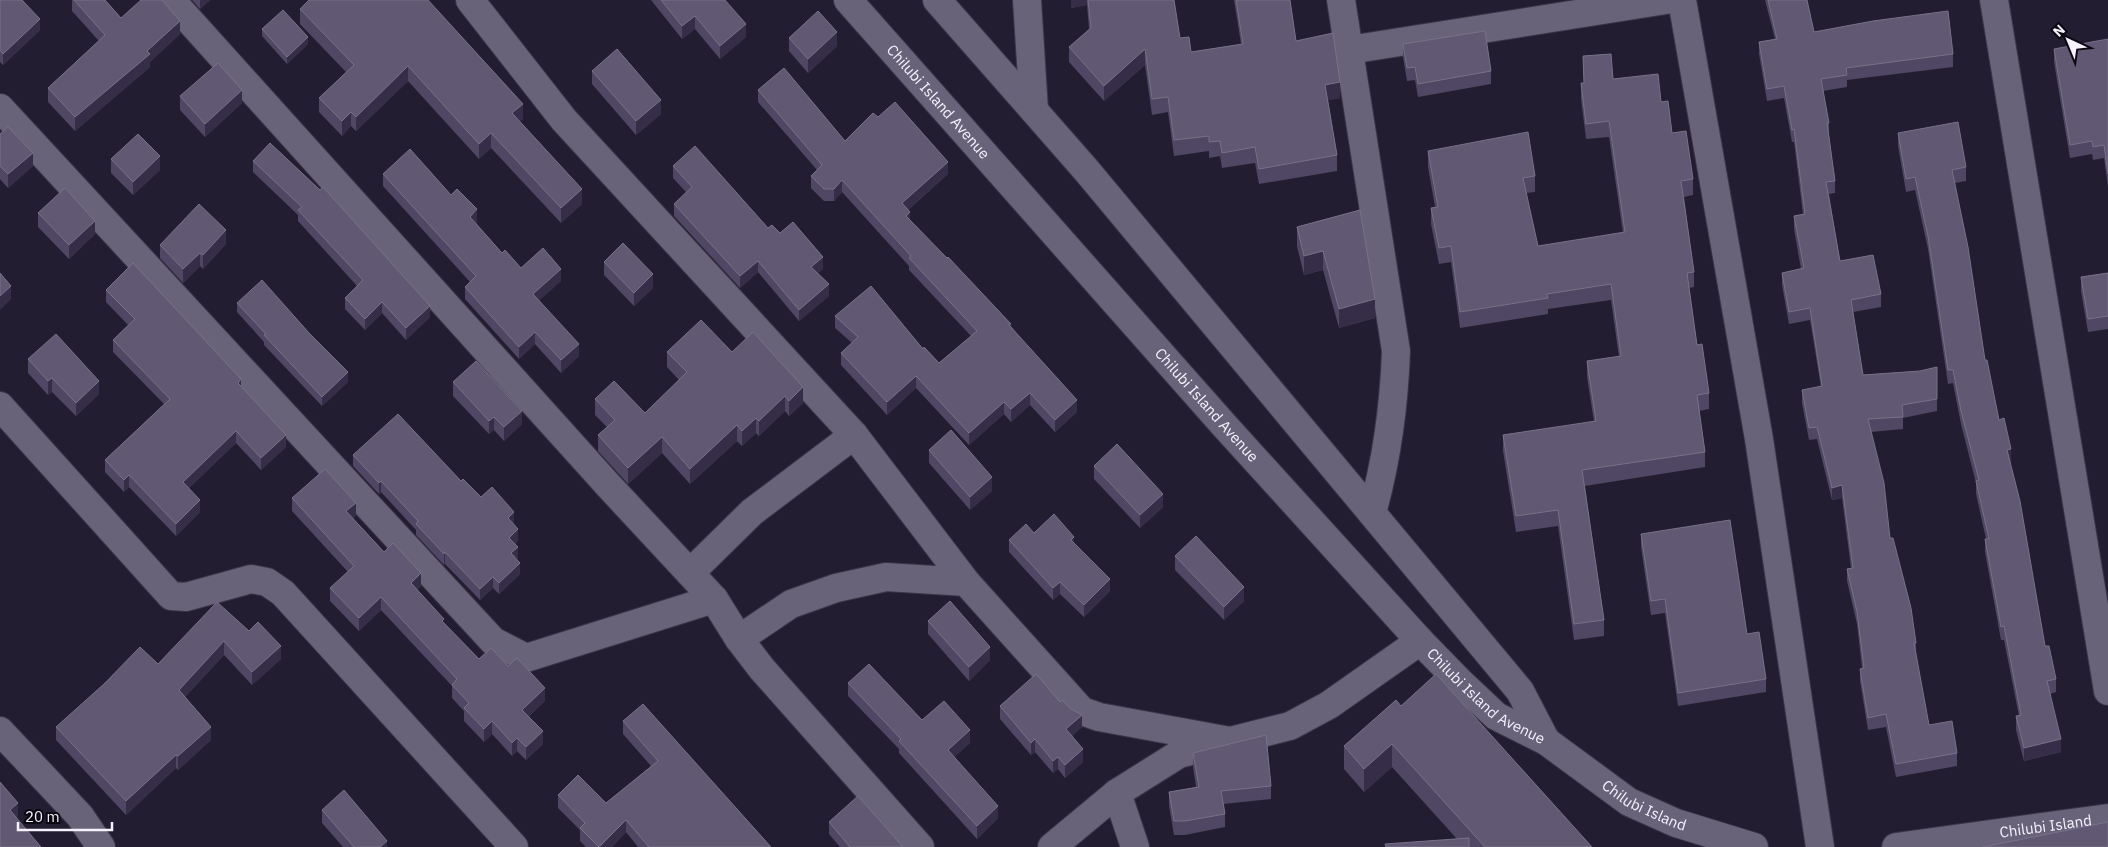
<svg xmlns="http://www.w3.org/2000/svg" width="2108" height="847" font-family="'IBM Plex Sans',sans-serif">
  <rect width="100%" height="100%" fill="#231d31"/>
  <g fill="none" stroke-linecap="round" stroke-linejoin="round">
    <defs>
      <g id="minor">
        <path d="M 171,0 L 608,485 L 714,599 L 739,639 L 762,669 L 920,847"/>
        <path d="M 470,0 L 564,120 L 854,435 L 966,582"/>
        <path id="s1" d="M 848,0 L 1223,424 L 1420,641 L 1461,683 L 1496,716 L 1546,741 L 1629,802 L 1676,823 L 1754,847"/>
        <path d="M 937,0 L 1087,171 L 1520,691 L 1546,741"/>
        <path d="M 1027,0 L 1034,110"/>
        <path d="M 1341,0 L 1396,351 C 1394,407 1387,459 1372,513"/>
        <path d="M 1682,0 L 1759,439 L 1820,847"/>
        <path d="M 1994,0 L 2108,691"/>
        <path d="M 1349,50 L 1666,0"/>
        <path d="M 0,108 L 493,641 L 526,658 L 714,599"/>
        <path d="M 0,406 L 171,596 L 186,597 L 251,579 L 267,582 L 283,593 L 514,847"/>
        <path d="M 690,573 L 752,512 L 854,435"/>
        <path d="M 739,639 L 791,604 L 836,588 L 886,577 L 966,582 L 1082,711 L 1099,717 L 1230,741"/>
        <path d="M 0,731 L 80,816 L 101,847"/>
        <path d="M 1117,793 L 1135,847"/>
        <path d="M 1052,847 L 1117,793 L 1179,754 L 1290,726 L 1329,705 L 1420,641"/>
        <path id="s2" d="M 1896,847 L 2108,818"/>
      </g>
    </defs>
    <use href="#minor" stroke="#3b3646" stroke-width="30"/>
    <use href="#minor" stroke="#69637a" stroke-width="28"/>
  </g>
  <g fill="#4f4763">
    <path d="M 0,0 L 40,30 L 3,65 L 0,62 Z"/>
    <path d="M 72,0 L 105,0 L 121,18 L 180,34 L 150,62 L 150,67 L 75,131 L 48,102 L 48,88 L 99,41 L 72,11 Z"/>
    <path d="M 192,0 L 210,0 L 200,9 Z"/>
    <path d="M 651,0 L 725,0 L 746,37 L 720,59 L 695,29 L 682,39 Z"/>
    <path d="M 1071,0 L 1174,0 L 1180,38 L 1191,52 L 1241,44 L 1234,0 L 1290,0 L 1296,41 L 1340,98 L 1328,100 L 1337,155 L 1337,171 L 1259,184 L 1255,163 L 1222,168 L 1220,156 L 1209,158 L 1209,151 L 1174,156 L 1168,112 L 1152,115 L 1145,65 L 1104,101 L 1069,62 L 1069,47 L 1089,29 L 1087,5 L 1071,8 Z"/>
    <path d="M 1765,0 L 1807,0 L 1814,32 L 1953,54 L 1953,67 L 1847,80 L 1847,87 L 1823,91 L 1829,123 L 1829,135 L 1835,181 L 1835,193 L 1829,194 L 1840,261 L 1881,294 L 1881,307 L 1853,312 L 1863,375 L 1920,371 L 1937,367 L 1937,411 L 1903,418 L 1903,429 L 1871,432 L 1890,538 L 1916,643 L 1916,655 L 1929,725 L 1957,753 L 1957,766 L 1896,777 L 1886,727 L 1868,730 L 1860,681 L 1860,669 L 1862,668 L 1857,624 L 1847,581 L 1847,569 L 1851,568 L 1842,498 L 1832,500 L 1817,439 L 1809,440 L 1802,403 L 1802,390 L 1821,387 L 1810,320 L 1789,324 L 1782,285 L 1782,273 L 1801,269 L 1794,229 L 1794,216 L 1803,214 L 1794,142 L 1792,142 L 1784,98 L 1767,101 L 1759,54 L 1759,42 L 1775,39 Z"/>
    <path d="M 300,9 L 523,119 L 520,121 L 582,204 L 561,223 L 491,148 L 479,159 L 408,81 L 356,131 L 351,126 L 342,136 L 319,112 L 319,98 L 346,72 L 300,24 Z"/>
    <path d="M 262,29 L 308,44 L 287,64 L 262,36 Z"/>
    <path d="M 789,38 L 837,46 L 808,73 L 789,51 Z"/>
    <path d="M 2108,39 L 2108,187 L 2104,158 L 2093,160 L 2092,154 L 2070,158 L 2054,62 L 2054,49 Z"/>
    <path d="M 1403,44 L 1491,71 L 1491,84 L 1418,97 L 1415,80 L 1407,81 L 1403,57 Z"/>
    <path d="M 1583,56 L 1613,79 L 1661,102 L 1672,133 L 1693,179 L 1693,195 L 1684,197 L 1694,272 L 1694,287 L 1689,288 L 1697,345 L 1709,393 L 1709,409 L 1699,411 L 1705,452 L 1705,467 L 1585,486 L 1604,620 L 1604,636 L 1574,640 L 1558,526 L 1516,532 L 1503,451 L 1503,435 L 1594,422 L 1587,377 L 1587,361 L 1619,357 L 1611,300 L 1548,309 L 1548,314 L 1460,328 L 1451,262 L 1439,264 L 1431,224 L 1431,208 L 1435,207 L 1428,167 L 1428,151 L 1535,176 L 1535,192 L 1526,193 L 1538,246 L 1623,233 L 1609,137 L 1586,139 L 1581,99 L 1581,83 L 1584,83 Z"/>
    <path d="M 592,71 L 661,114 L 636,135 L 592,84 Z"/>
    <path d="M 758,90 L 845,141 L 878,117 L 948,174 L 908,210 L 910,220 L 1011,326 L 1077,412 L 1055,432 L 1030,405 L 1011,422 L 1004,414 L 969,445 L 916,388 L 887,415 L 841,365 L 841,353 L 852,343 L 835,328 L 835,316 L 923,349 L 939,363 L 971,336 L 909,270 L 909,266 L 842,192 L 834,201 L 824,201 L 811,188 L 811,176 L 817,170 L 758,102 Z"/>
    <path d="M 180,96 L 242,103 L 205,137 L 180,110 Z"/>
    <path d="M 1898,133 L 1966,167 L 1966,181 L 1955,183 L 1985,360 L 1999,420 L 2011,462 L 2010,462 L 2045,646 L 2056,679 L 2056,692 L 2050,694 L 2061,752 L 2024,761 L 2016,730 L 2016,716 L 2019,716 L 2004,640 L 2001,640 L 1985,552 L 1985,539 L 1986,539 L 1976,494 L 1976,483 L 1961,424 L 1953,383 L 1948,384 L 1928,249 L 1915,190 L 1906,192 L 1898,146 Z"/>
    <path d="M 0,134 L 33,166 L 8,188 L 0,179 Z"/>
    <path d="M 111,159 L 160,170 L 133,195 L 111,173 Z"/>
    <path d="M 253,161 L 430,317 L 406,340 L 382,313 L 365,330 L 345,309 L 345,298 L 357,286 L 298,221 L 298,215 L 253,172 Z"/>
    <path d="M 673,166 L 768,228 L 780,233 L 823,269 L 818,273 L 829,296 L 799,321 L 758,272 L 740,288 L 674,216 L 674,204 L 686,192 L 673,178 Z"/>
    <path d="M 383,174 L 451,195 L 477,222 L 476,223 L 502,253 L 521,268 L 561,281 L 539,300 L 579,356 L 561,373 L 535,344 L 519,359 L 465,299 L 465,287 L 470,282 L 383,186 Z"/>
    <path d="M 1360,210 L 1375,318 L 1339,328 L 1323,270 L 1304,275 L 1297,246 L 1297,227 Z"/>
    <path d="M 38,213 L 95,234 L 69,259 L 38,227 Z"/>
    <path d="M 226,244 L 203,269 L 200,266 L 183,283 L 160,258 L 160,245 Z"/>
    <path d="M 604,262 L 653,288 L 634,306 L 604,275 Z"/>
    <path d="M 2108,273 L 2108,329 L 2088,332 L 2081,291 L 2081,277 Z"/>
    <path d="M 106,290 L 241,386 L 286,447 L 261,470 L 236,443 L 189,488 L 200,512 L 176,536 L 129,487 L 124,492 L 105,472 L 105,460 L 164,404 L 113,352 L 113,340 L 128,325 L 106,302 Z"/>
    <path d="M 237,303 L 348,382 L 322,406 L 264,345 L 264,342 L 237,312 Z"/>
    <path d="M 667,352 L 732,352 L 803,403 L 789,416 L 785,411 L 759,436 L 756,433 L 742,446 L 737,441 L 690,484 L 662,453 L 628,484 L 598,451 L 598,435 L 607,427 L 595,415 L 595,399 L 645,413 L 679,380 L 667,367 Z"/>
    <path d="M 28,359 L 99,394 L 76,416 L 52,392 L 48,395 L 28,373 Z"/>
    <path d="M 453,382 L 522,424 L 504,441 L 494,430 L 489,434 L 453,396 Z"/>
    <path d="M 929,450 L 992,491 L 970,510 L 929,463 Z"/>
    <path d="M 353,455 L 461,481 L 481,497 L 514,523 L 514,524 L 518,540 L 515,544 L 518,558 L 516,559 L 520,574 L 499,594 L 493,588 L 480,600 L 445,564 L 444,565 L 416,535 L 416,530 L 381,492 L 379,494 L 353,466 Z"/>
    <path d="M 1094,466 L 1163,507 L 1140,528 L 1094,479 Z"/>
    <path d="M 292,498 L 356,515 L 353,518 L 384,552 L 421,586 L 417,590 L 444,624 L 479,659 L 508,666 L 545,701 L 529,716 L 543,744 L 526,760 L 517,751 L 512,756 L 492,734 L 484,742 L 464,721 L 464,711 L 452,698 L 452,686 L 381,610 L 359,631 L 330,601 L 330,588 L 348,572 L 292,511 Z"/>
    <path d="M 1034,533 L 1074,544 L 1110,591 L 1084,617 L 1060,594 L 1053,600 L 1009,552 L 1009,540 Z"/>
    <path d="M 1641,534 L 1747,634 L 1766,679 L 1766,692 L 1678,706 L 1665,613 L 1651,615 L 1641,547 Z"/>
    <path d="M 1175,556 L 1244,601 L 1224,620 L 1175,570 Z"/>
    <path d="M 928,621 L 990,660 L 969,681 L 928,634 Z"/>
    <path d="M 249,631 L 281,659 L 252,685 L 224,655 L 185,697 L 211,740 L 178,770 L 176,768 L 126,815 L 56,740 L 56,727 L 158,664 Z"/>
    <path d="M 848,683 L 970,743 L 954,757 L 998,818 L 977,839 L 899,753 L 899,749 L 848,696 Z"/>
    <path d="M 1000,706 L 1082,727 L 1072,736 L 1083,762 L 1065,778 L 1058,769 L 1053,773 L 1035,752 L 1031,755 L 1000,719 Z"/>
    <path d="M 1401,706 L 1592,847 L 1385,847 L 1457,839 L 1392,767 L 1364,792 L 1344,769 L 1344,746 Z"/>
    <path d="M 623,721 L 771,847 L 638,847 L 626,832 L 612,847 L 586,847 L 580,841 L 580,830 L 558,808 L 558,795 L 606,803 L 651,766 L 623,734 Z"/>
    <path d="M 1193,753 L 1271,786 L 1271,799 L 1224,804 L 1225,814 L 1225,827 L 1185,835 L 1174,835 L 1169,806 L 1169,792 L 1196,787 L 1193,767 Z"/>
    <path d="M 322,810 L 387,847 L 343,847 L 322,823 Z"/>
    <path d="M 829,822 L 903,847 L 840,847 L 829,834 Z"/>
  </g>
  <g fill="#362e48">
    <path d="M 200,0 L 210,0 L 200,9 Z"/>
    <path d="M 1071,0 L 1087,0 L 1087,5 L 1071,8 Z"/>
    <path d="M 695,16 L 695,29 L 682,39 L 682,26 Z"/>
    <path d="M 40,19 L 40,30 L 3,65 L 3,54 Z"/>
    <path d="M 180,21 L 180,34 L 150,62 L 150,67 L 75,131 L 75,117 Z"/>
    <path d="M 746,24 L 746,37 L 720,59 L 720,46 Z"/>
    <path d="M 837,32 L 837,46 L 808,73 L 808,59 Z"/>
    <path d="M 308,37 L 308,44 L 287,64 L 287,57 Z"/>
    <path d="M 1145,49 L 1145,65 L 1104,101 L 1104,86 Z"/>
    <path d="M 408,66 L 408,81 L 356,131 L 356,117 Z"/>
    <path d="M 1340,82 L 1340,98 L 1325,101 L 1325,85 Z"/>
    <path d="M 242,90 L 242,103 L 205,137 L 205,124 Z"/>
    <path d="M 661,100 L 661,114 L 636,135 L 636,121 Z"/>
    <path d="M 523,104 L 523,119 L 512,128 L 512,113 Z"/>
    <path d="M 351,112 L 351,126 L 342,136 L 342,121 Z"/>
    <path d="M 491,133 L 491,148 L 479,159 L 479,144 Z"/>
    <path d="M 33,153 L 33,166 L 8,188 L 8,174 Z"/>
    <path d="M 160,156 L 160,170 L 133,195 L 133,182 Z"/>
    <path d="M 948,162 L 948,174 L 902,215 L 902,203 Z"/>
    <path d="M 842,180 L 842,192 L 834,201 L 834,189 Z"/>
    <path d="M 582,189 L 582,204 L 561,223 L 561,208 Z"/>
    <path d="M 477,209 L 477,222 L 470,229 L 470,217 Z"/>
    <path d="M 910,212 L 910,225 L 906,216 Z"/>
    <path d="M 95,221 L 95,234 L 69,259 L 69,245 Z"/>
    <path d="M 226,230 L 226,244 L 203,269 L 203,255 Z"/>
    <path d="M 1323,251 L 1323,270 L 1304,275 L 1304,256 Z"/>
    <path d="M 200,253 L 200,266 L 183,283 L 183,269 Z"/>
    <path d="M 823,257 L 823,269 L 811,279 L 811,267 Z"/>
    <path d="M 758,261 L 758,272 L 740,288 L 740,276 Z"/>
    <path d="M 561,269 L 561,281 L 533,306 L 533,294 Z"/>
    <path d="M 653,274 L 653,288 L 634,306 L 634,293 Z"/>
    <path d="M 829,284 L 829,296 L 799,321 L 799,310 Z"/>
    <path d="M 11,286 L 11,299 L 0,310 L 0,296 Z"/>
    <path d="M 1375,299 L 1375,318 L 1339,328 L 1339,309 Z"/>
    <path d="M 382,302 L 382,313 L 365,330 L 365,319 Z"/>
    <path d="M 430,306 L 430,317 L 406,340 L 406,328 Z"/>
    <path d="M 535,332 L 535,344 L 519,359 L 519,347 Z"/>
    <path d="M 579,344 L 579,356 L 561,373 L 561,360 Z"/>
    <path d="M 348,372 L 348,382 L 322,406 L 322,397 Z"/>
    <path d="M 916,376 L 916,388 L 887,415 L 887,402 Z"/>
    <path d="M 52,378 L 52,392 L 48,395 L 48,381 Z"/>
    <path d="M 241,379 L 241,391 L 238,383 Z"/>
    <path d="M 99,381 L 99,394 L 76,416 L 76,403 Z"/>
    <path d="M 803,387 L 803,403 L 789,416 L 789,401 Z"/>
    <path d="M 1030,393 L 1030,405 L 1011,422 L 1011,409 Z"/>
    <path d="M 785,396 L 785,411 L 759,436 L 759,421 Z"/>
    <path d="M 1077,400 L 1077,412 L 1055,432 L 1055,420 Z"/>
    <path d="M 1004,402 L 1004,414 L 969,445 L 969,433 Z"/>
    <path d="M 522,411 L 522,424 L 504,441 L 504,427 Z"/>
    <path d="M 494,417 L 494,430 L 489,434 L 489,421 Z"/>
    <path d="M 756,418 L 756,433 L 742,446 L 742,431 Z"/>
    <path d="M 737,425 L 737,441 L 690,484 L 690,469 Z"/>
    <path d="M 236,431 L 236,443 L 183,494 L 183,482 Z"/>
    <path d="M 286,435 L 286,447 L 261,470 L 261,458 Z"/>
    <path d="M 662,437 L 662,453 L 628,484 L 628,468 Z"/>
    <path d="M 2011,449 L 2011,462 L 2007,463 L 2007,450 Z"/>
    <path d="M 129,475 L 129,487 L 124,492 L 124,480 Z"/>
    <path d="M 992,477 L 992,491 L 970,510 L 970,497 Z"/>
    <path d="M 381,481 L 381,492 L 379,494 L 379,483 Z"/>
    <path d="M 1842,485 L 1842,498 L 1832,500 L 1832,488 Z"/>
    <path d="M 1163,494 L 1163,507 L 1140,528 L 1140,515 Z"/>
    <path d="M 200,500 L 200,512 L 176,536 L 176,524 Z"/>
    <path d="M 356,503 L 356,515 L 346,524 L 346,511 Z"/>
    <path d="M 514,512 L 514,523 L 508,529 L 508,518 Z"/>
    <path d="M 518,529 L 518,540 L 509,549 L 509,538 Z"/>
    <path d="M 1074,537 L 1074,549 L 1071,540 Z"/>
    <path d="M 518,547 L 518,558 L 511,564 L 511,553 Z"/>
    <path d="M 445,552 L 445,564 L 444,565 L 444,554 Z"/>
    <path d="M 520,563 L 520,574 L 499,594 L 499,583 Z"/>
    <path d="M 421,573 L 421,586 L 411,596 L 411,583 Z"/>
    <path d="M 493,577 L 493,588 L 480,600 L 480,589 Z"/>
    <path d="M 1110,579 L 1110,591 L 1084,617 L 1084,605 Z"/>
    <path d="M 1060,582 L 1060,594 L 1053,600 L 1053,588 Z"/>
    <path d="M 1244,587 L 1244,601 L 1224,620 L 1224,607 Z"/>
    <path d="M 381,597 L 381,610 L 359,631 L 359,618 Z"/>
    <path d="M 224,641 L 224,655 L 179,703 L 179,690 Z"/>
    <path d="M 281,646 L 281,659 L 252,685 L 252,672 Z"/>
    <path d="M 990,647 L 990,660 L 969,681 L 969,667 Z"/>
    <path d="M 545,688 L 545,701 L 522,722 L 522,710 Z"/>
    <path d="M 1082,715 L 1082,727 L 1066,741 L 1066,729 Z"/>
    <path d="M 492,721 L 492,734 L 484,742 L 484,729 Z"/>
    <path d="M 211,727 L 211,740 L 178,770 L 178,756 Z"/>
    <path d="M 970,730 L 970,743 L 948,763 L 948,750 Z"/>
    <path d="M 543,731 L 543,744 L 526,760 L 526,747 Z"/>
    <path d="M 517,738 L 517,751 L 512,756 L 512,743 Z"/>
    <path d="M 1035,739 L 1035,752 L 1031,755 L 1031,743 Z"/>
    <path d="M 2061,739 L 2061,752 L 2024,761 L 2024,748 Z"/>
    <path d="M 1392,744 L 1392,767 L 1364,792 L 1364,769 Z"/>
    <path d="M 1083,749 L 1083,762 L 1065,778 L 1065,765 Z"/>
    <path d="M 176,755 L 176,768 L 126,815 L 126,801 Z"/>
    <path d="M 1058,757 L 1058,769 L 1053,773 L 1053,761 Z"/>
    <path d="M 18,803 L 18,816 L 10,823 L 10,810 Z"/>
    <path d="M 998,806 L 998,818 L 977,839 L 977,826 Z"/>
    <path d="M 626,820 L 626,832 L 612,847 L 600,847 Z"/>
    <path d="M 387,841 L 387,847 L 380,847 Z"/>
  </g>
  <g fill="#615973" stroke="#787189">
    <path d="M 0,0 L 22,0 L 40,19 L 3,54 L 0,50 Z"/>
    <path d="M 74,0 L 105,0 L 121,18 L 141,0 L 162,0 L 180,21 L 147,51 L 150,54 L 75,117 L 48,88 L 105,35 Z"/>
    <path d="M 309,0 L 428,0 L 523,104 L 512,113 L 582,189 L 561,208 L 491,133 L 479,144 L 408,66 L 356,117 L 351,112 L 342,121 L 319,98 L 354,65 L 300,9 Z"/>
    <path d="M 661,0 L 725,0 L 746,24 L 720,46 L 695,16 L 682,26 Z"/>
    <path d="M 1088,0 L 1174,0 L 1180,38 L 1189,37 L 1191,52 L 1243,44 L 1236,0 L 1290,0 L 1296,41 L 1333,33 L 1340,82 L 1325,85 L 1337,155 L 1259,169 L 1255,147 L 1222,153 L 1220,141 L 1209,142 L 1209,136 L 1174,140 L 1168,97 L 1152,99 L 1145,49 L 1104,86 L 1069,47 L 1091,28 Z"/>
    <path d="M 1768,0 L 1807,0 L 1814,32 L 1873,21 L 1948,11 L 1953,54 L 1846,68 L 1847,75 L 1821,79 L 1829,123 L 1827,123 L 1835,181 L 1826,182 L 1840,261 L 1873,255 L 1881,294 L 1851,300 L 1863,375 L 1920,371 L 1937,367 L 1937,399 L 1902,405 L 1903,417 L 1868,419 L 1884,483 L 1890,538 L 1893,538 L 1911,608 L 1916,643 L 1914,643 L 1929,725 L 1952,721 L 1957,753 L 1896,764 L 1886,714 L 1868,718 L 1860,669 L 1864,668 L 1857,612 L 1847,569 L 1853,568 L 1842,485 L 1832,488 L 1817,427 L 1809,428 L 1802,390 L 1822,386 L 1810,308 L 1789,312 L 1782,273 L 1804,268 L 1794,216 L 1805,214 L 1794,129 L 1792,130 L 1784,86 L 1767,89 L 1759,42 L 1777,39 Z"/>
    <path d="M 283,10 L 308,37 L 287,57 L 262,29 Z"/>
    <path d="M 818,11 L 837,32 L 808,59 L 789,38 Z"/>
    <path d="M 1485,31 L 1491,71 L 1418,84 L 1415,67 L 1407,68 L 1403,44 Z"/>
    <path d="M 2108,39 L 2108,174 L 2104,145 L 2093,147 L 2092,141 L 2070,145 L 2054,49 Z"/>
    <path d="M 617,49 L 661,100 L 636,121 L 592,71 Z"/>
    <path d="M 1611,54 L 1613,79 L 1658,74 L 1661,102 L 1668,101 L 1672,133 L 1686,131 L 1693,179 L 1681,181 L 1694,272 L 1687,273 L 1697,345 L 1702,344 L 1709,393 L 1697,395 L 1705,452 L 1582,470 L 1604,620 L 1574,624 L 1558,510 L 1516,516 L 1503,435 L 1596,421 L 1587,361 L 1621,356 L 1611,284 L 1547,294 L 1548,298 L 1460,312 L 1451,246 L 1439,248 L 1431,208 L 1438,207 L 1428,151 L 1528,132 L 1535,176 L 1523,178 L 1538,246 L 1625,232 L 1609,121 L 1586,124 L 1581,83 L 1584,83 L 1583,56 Z"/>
    <path d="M 218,63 L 242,90 L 205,124 L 180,96 Z"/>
    <path d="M 784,68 L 845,141 L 873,113 L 878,117 L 895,102 L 948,162 L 902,203 L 910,212 L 906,216 L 947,258 L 948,257 L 1011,324 L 1009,325 L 1077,400 L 1055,420 L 1030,393 L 1011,409 L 1004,402 L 969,433 L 916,376 L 887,402 L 841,353 L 858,337 L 835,316 L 871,286 L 923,349 L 924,347 L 939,363 L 977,331 L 909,258 L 911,256 L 842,180 L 834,189 L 824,189 L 811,176 L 822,165 L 758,90 Z"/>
    <path d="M 1958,122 L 1966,167 L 1952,170 L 1968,247 L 1985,360 L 1987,360 L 1999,420 L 2004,418 L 2011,449 L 2007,450 L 2020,501 L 2045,646 L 2049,646 L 2056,679 L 2047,681 L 2061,739 L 2024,748 L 2016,716 L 2021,715 L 2004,626 L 2001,627 L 1985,539 L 1989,539 L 1976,481 L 1979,480 L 1961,411 L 1953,370 L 1948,370 L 1928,236 L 1915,177 L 1906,179 L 1898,133 Z"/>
    <path d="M 8,127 L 33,153 L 8,174 L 0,166 L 0,134 Z"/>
    <path d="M 138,134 L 160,156 L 133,182 L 111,159 Z"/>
    <path d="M 270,143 L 320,190 L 323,187 L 430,306 L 406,328 L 382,302 L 365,319 L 345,298 L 363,280 L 298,210 L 302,207 L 253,161 Z"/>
    <path d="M 695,146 L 768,228 L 772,225 L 780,233 L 793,222 L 823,257 L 811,267 L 829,284 L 799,310 L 758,261 L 740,276 L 674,204 L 692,187 L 673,166 Z"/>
    <path d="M 410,149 L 451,195 L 457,189 L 477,209 L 470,217 L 502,253 L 505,250 L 521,268 L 543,248 L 561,269 L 533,294 L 579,344 L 561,360 L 535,332 L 519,347 L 465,287 L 476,276 L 383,174 Z"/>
    <path d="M 65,188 L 95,221 L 69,245 L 38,213 Z"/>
    <path d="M 199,204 L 226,230 L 203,255 L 200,253 L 183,269 L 160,245 Z"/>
    <path d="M 1360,210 L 1375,299 L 1339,309 L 1323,251 L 1304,256 L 1297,227 Z"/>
    <path d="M 623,243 L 653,274 L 634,293 L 604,262 Z"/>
    <path d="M 133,263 L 241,379 L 238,383 L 286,435 L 261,458 L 236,431 L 183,482 L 200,500 L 176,524 L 129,475 L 124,480 L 105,460 L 170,399 L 113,340 L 135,319 L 106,290 Z"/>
    <path d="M 0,273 L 11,286 L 0,296 Z"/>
    <path d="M 2108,273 L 2108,316 L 2088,319 L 2081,277 Z"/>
    <path d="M 262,280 L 310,334 L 348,372 L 322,397 L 264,335 L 266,334 L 237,303 Z"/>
    <path d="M 701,320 L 732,352 L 753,332 L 803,387 L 789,401 L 785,396 L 759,421 L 756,418 L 742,431 L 737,425 L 690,469 L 662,437 L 628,468 L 598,435 L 615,420 L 595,399 L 614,381 L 645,413 L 687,372 L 667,352 Z"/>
    <path d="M 56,334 L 99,381 L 76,403 L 52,378 L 48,381 L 28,359 Z"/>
    <path d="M 476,361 L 522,411 L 504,427 L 494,417 L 489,421 L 453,382 Z"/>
    <path d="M 398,414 L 461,481 L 463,479 L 481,497 L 492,487 L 514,512 L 508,518 L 518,529 L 509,538 L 518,547 L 511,553 L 520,563 L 499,583 L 493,577 L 480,589 L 445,552 L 444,554 L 416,524 L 418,521 L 381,481 L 379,483 L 353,455 Z"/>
    <path d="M 951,430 L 992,477 L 970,497 L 929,450 Z"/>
    <path d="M 1117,444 L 1163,494 L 1140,515 L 1094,466 Z"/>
    <path d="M 325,469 L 356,503 L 346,511 L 384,552 L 393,543 L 421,573 L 411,583 L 444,619 L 442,621 L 479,659 L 491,648 L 508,666 L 517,658 L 545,688 L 522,710 L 543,731 L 526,747 L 517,738 L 512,743 L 492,721 L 484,729 L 464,708 L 469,703 L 452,685 L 457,679 L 381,597 L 359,618 L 330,588 L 354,566 L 292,498 Z"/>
    <path d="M 1054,514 L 1074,537 L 1071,540 L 1110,579 L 1084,605 L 1060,582 L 1053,588 L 1009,540 L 1026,524 L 1034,533 Z"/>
    <path d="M 1730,520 L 1747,634 L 1759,632 L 1766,679 L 1678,693 L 1665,599 L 1651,601 L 1641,534 Z"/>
    <path d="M 1196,536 L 1244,587 L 1224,607 L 1175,556 Z"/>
    <path d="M 950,601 L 990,647 L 969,667 L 928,621 Z"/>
    <path d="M 217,602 L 249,631 L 258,622 L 281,646 L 252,672 L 224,641 L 179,690 L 211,727 L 178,756 L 176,755 L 126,801 L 56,727 L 104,684 L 140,647 L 158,664 Z"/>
    <path d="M 869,664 L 922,720 L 944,701 L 970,730 L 948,750 L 998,806 L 977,826 L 899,741 L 901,739 L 848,683 Z"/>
    <path d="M 1036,674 L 1060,702 L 1062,700 L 1071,709 L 1082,715 L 1066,729 L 1083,749 L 1065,765 L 1058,757 L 1053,761 L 1035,739 L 1031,743 L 1000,706 Z"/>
    <path d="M 1436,674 L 1592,847 L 1485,847 L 1392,744 L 1364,769 L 1344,746 L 1396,700 L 1401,706 Z"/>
    <path d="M 643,704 L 771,847 L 649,847 L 626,820 L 599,847 L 580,828 L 585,823 L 558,795 L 578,775 L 606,803 L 658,761 L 623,721 Z"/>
    <path d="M 1266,735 L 1271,786 L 1221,791 L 1225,814 L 1185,821 L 1174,821 L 1169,792 L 1199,787 L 1193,753 Z"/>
    <path d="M 0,782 L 18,803 L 10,810 L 41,847 L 0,847 Z"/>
    <path d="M 344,790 L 387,841 L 380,847 L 354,847 L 322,810 Z"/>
    <path d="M 858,796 L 903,847 L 850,847 L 829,822 Z"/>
    <path d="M 2108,822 L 2108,847 L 1983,847 Z"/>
    <path d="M 1469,838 L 1469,847 L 1386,847 L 1385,844 Z"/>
  </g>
  <g text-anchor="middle" stroke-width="4.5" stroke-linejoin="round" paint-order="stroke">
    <g font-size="15" fill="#f5f2fd" stroke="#0c0912">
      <text dy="5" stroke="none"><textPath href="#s1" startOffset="136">Chilubi Island Avenue</textPath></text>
      <text dy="5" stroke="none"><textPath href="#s1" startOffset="541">Chilubi Island Avenue</textPath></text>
      <text dy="5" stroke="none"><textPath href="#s1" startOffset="946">Chilubi Island Avenue</textPath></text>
      <text dy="5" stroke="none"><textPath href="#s1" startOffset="1140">Chilubi Island</textPath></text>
      <text dy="5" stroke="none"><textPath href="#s2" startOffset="151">Chilubi Island</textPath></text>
    </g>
  </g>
  <g transform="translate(2068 40) rotate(316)" stroke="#0c0912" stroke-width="4" paint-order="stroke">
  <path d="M0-4L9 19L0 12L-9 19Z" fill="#f5f2fd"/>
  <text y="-8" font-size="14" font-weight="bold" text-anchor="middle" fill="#f5f2fd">N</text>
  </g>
  <path d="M18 822v8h94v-8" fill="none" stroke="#f5f2fd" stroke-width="2.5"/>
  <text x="25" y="822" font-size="15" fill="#f5f2fd" stroke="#0c0912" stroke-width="4" paint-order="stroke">20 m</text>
</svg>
